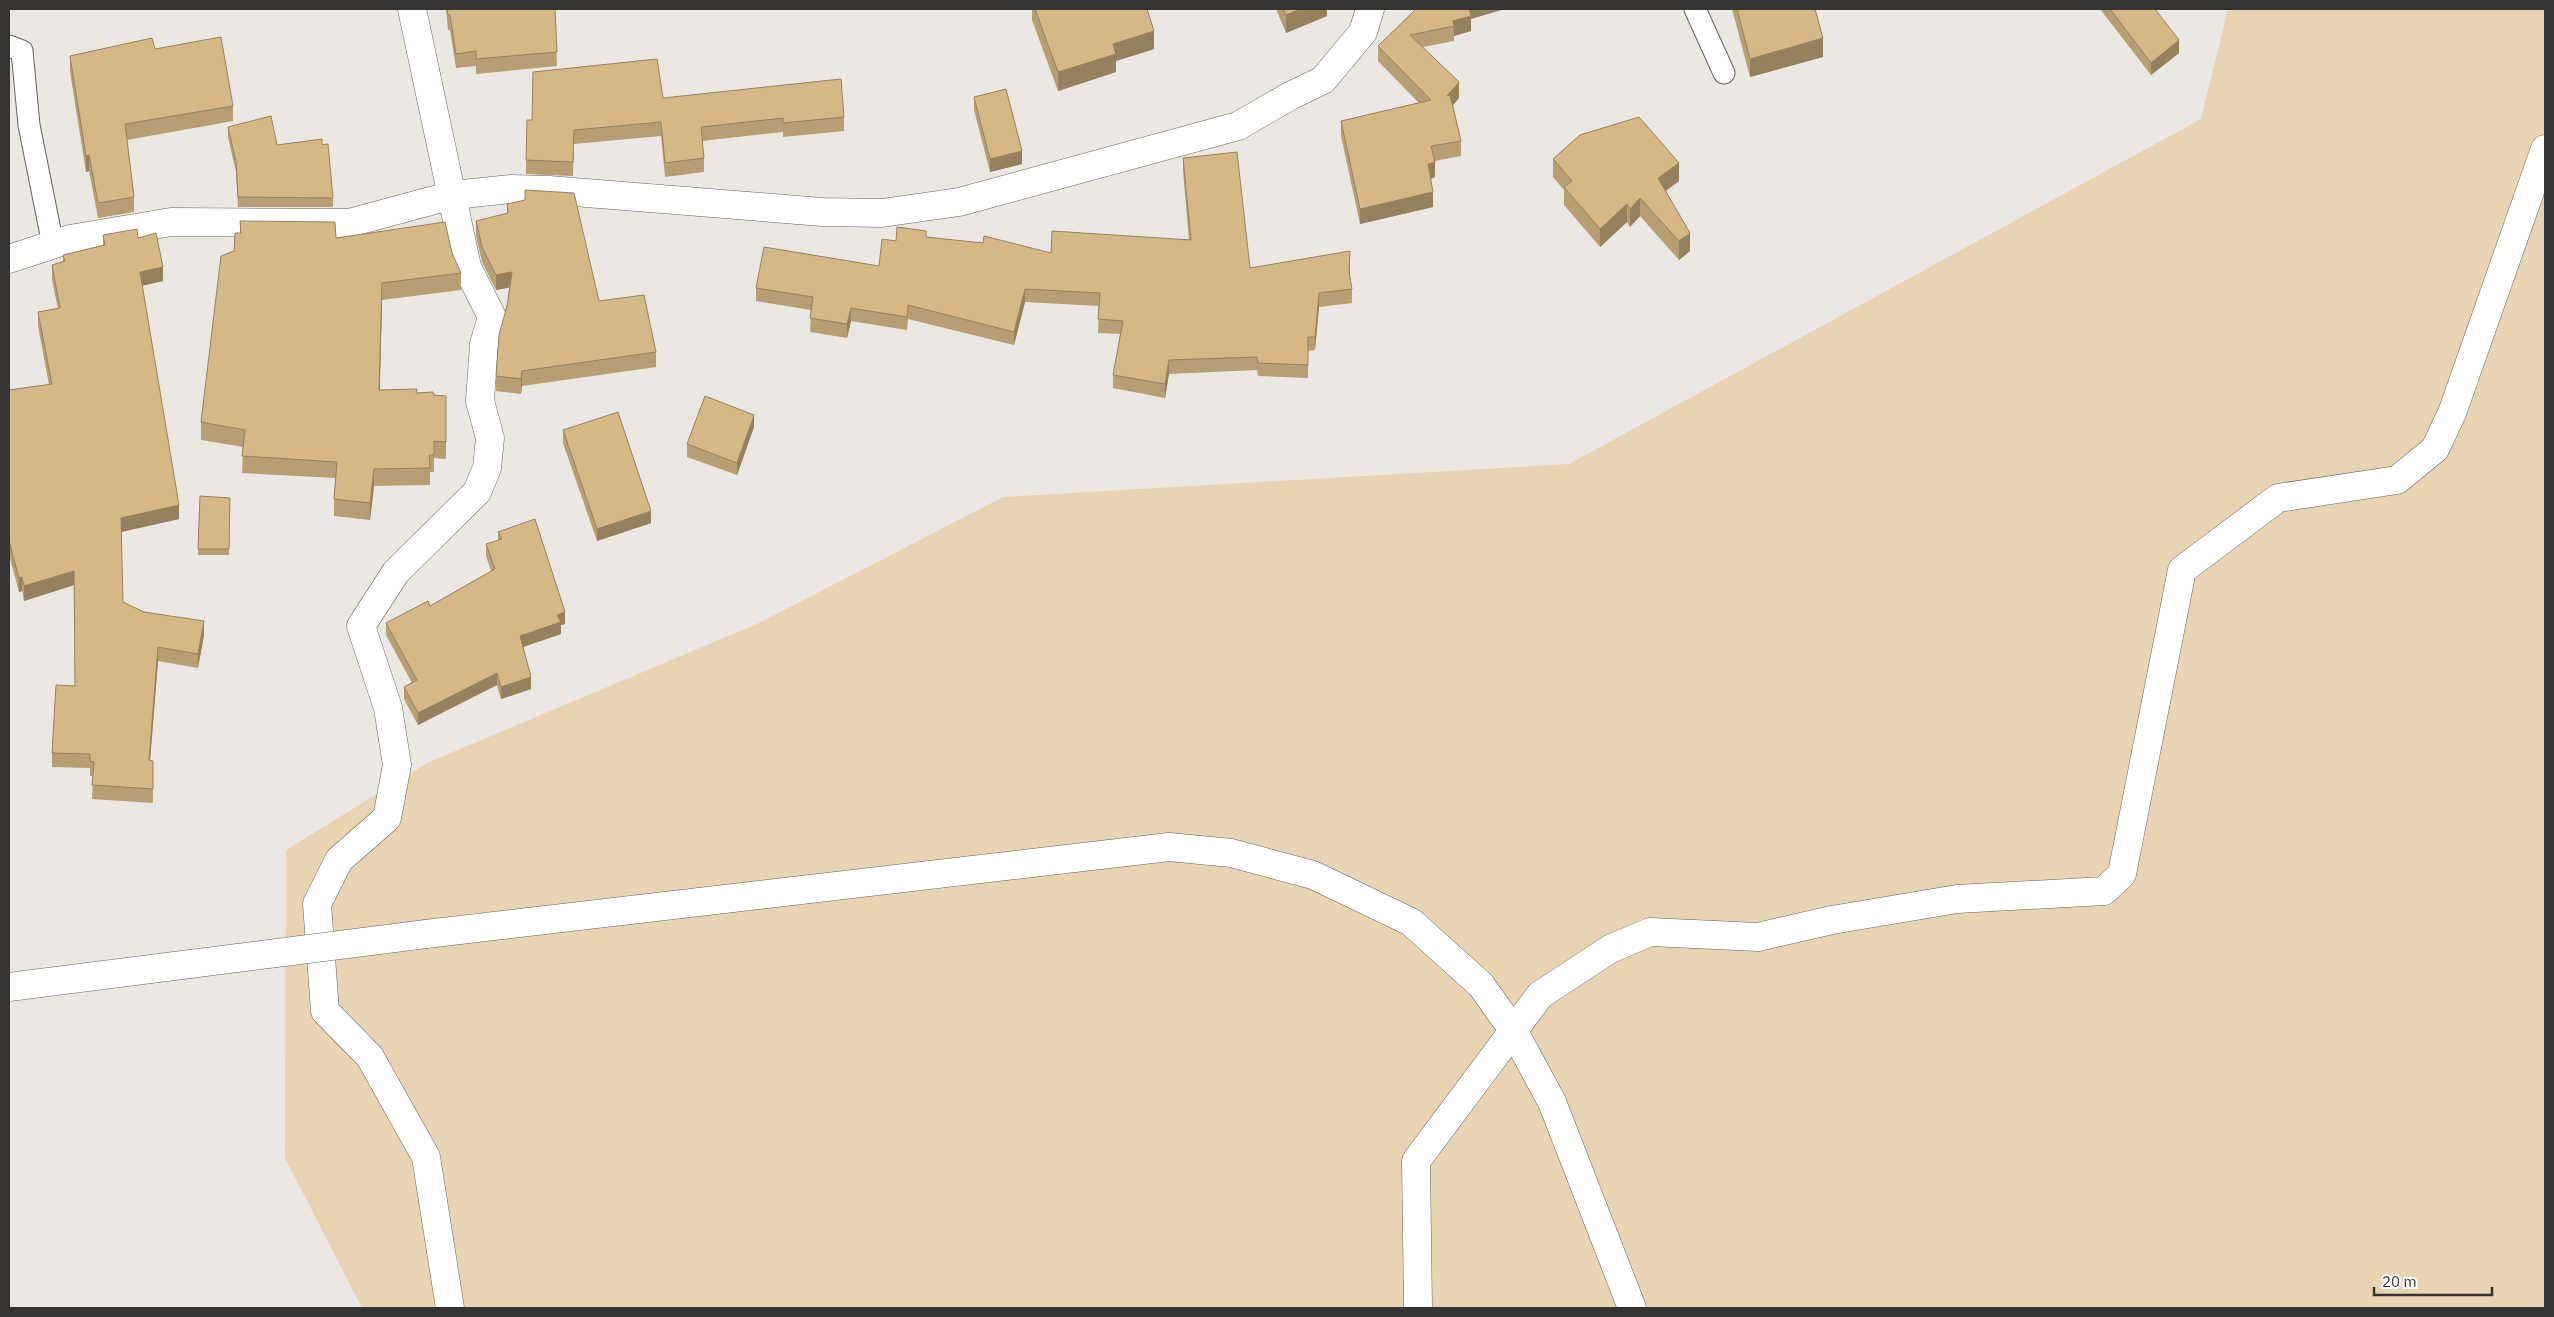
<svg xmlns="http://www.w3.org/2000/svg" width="2554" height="1317" font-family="'IBM Plex Sans',sans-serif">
  <rect width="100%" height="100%" fill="#ebe8e4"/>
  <path fill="#e8d4b3" d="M 2228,9 L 2545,9 L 2545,1308 L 362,1308 L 285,1158 L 286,850 L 429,762 L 759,623 L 1003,497 L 1569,464 L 2201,119 Z"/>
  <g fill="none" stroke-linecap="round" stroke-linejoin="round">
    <defs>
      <g id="service">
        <path d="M 1695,9 L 1724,73"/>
        <path d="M 9,46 L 22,51 L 29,125 L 53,245"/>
      </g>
      <g id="minor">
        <path d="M 412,9 L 467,267 L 492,317 L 484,344 L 480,401 L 490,438 L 487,468 L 477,492 L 396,572 L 361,626 L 388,708 L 397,765 L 387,818 L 339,860 L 317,904 L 325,1011 L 370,1057 L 426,1157 L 450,1308"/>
        <path d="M 9,259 L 70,239 L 171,222 L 349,223 L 453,195 L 511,189 L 549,190 L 822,212 L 882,213 L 959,202 L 1238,126 L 1290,96 L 1323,80 L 1363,32 L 1370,9"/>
        <path d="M 1418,1308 L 1416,1161 L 1540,995 L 1610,949 L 1650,932 L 1758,937 L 1832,920 L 1957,899 L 2104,891 L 2122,874 L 2182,570 L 2278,498 L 2397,480 L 2435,449 L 2452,413 L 2545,149"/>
      </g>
      <path id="tertiary" d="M 426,934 L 1169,847 L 1231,853 L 1313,875 L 1411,922 L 1481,985 L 1513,1030 L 1552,1102 L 1632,1308"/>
    </defs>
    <use href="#service" stroke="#65635f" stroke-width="23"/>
    <use href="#minor" stroke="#65635f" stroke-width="29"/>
    <use href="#tertiary" stroke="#65635f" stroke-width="29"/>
    <use href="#service" stroke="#fff" stroke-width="21"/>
    <use href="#minor" stroke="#fff" stroke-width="28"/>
    <use href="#tertiary" stroke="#fff" stroke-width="28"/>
    <defs>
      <path id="tertiary-bridge" d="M 9,987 L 426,934"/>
    </defs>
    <use href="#tertiary-bridge" stroke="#65635f" stroke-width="29" stroke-linecap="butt"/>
    <use href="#tertiary-bridge" stroke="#fff" stroke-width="28"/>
  </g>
  <g fill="#b89e73">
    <path d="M 446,9 L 555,9 L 557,66 L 476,74 L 476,66 L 456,68 L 450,30 L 448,30 Z"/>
    <path d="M 1032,9 L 1147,9 L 1154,49 L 1116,61 L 1116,72 L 1058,91 L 1032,20 Z"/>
    <path d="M 1276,9 L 1327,9 L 1327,16 L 1286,33 Z"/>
    <path d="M 1416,9 L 1471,19 L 1471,31 L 1454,36 L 1454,41 L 1423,47 L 1459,98 L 1453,105 L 1461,141 L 1461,156 L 1435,161 L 1435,177 L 1431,179 L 1433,207 L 1360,224 L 1341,136 L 1341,121 L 1419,103 L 1378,61 L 1378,46 Z"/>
    <path d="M 1732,9 L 1815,9 L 1823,57 L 1750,77 Z"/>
    <path d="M 2100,9 L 2155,9 L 2179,53 L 2151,75 Z"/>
    <path d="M 155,49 L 233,106 L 233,121 L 127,140 L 134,197 L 134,212 L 98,218 L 89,171 L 86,172 L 70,72 L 70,56 Z"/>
    <path d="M 974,97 L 1022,164 L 990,172 L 974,110 Z"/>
    <path d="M 844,117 L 844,131 L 783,137 L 783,132 L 702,141 L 704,158 L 704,172 L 665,177 L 661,136 L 574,144 L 573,176 L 526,174 L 526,160 L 532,120 Z"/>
    <path d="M 228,127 L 277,145 L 333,198 L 333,207 L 238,207 L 236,172 L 228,137 Z"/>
    <path d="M 1183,158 L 1250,268 L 1350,264 L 1350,275 L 1352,289 L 1352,303 L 1319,307 L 1315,350 L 1308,351 L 1308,378 L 1258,376 L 1257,370 L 1169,374 L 1165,398 L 1113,388 L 1113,375 L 1120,334 L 1098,333 L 1099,306 L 1025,302 L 1014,345 L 908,319 L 907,330 L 851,321 L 847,338 L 810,332 L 811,310 L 756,301 L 756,288 L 879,266 L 896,241 L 926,237 L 1051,253 L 1189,240 L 1183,171 Z"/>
    <path d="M 1553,159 L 1679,181 L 1666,191 L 1690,251 L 1679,260 L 1640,216 L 1630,227 L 1627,222 L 1600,247 L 1564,205 L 1564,190 L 1553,177 Z"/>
    <path d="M 507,204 L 599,301 L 656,352 L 656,367 L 522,386 L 521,394 L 496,391 L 496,376 L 510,287 L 496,290 L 482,262 L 476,236 L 476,221 L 507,214 Z"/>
    <path d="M 240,221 L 336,238 L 452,253 L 461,273 L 461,290 L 382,300 L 380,390 L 446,396 L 446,459 L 434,458 L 434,472 L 430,472 L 430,485 L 374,486 L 370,520 L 334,516 L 334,499 L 336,478 L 242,473 L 243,447 L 201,440 L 201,422 L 234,251 L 240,233 Z"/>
    <path d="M 103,235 L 138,238 L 163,281 L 142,286 L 179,519 L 121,532 L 123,602 L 144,612 L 204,635 L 198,668 L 158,661 L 150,760 L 153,789 L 153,803 L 92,799 L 93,776 L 90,776 L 90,768 L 52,767 L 52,753 L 75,685 L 74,585 L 24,601 L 22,591 L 19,592 L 9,555 L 9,390 L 49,385 L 38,326 L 38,312 L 58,309 L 52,280 L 52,265 L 63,261 L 63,255 L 103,245 Z"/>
    <path d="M 754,427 L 737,475 L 687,457 L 687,444 Z"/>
    <path d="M 563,430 L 651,523 L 597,541 L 563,443 Z"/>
    <path d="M 200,496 L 230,498 L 229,555 L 198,555 Z"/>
    <path d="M 498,532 L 565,624 L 561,625 L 561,634 L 523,647 L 531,689 L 501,699 L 497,685 L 418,725 L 404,699 L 404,687 L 412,683 L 386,635 L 386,623 L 430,606 L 491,571 L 486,556 L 486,544 L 498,540 Z"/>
  </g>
  <g fill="#96815e">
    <path d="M 1301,9 L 1327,9 L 1327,16 L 1286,33 L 1286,15 Z"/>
    <path d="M 1468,9 L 1505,9 L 1471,19 L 1471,31 L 1454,36 L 1453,21 Z"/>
    <path d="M 1154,31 L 1154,49 L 1116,61 L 1116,72 L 1058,91 L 1058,72 L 1113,44 Z"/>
    <path d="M 1823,38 L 1823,57 L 1750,77 L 1750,59 Z"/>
    <path d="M 2179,40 L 2179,53 L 2151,75 L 2151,63 Z"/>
    <path d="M 1459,82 L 1459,98 L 1447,112 L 1447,96 Z"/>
    <path d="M 1022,151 L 1022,164 L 990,172 L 990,159 Z"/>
    <path d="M 89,155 L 89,171 L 86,172 L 86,156 Z"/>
    <path d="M 1435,162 L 1435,177 L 1428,180 L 1428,164 Z"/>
    <path d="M 1679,163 L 1679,181 L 1658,196 L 1658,178 Z"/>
    <path d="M 1433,192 L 1433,207 L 1360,224 L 1360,209 Z"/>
    <path d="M 1640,198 L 1640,216 L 1630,227 L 1630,209 Z"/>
    <path d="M 1627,204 L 1627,222 L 1600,247 L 1600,229 Z"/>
    <path d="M 1690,233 L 1690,251 L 1679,260 L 1679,241 Z"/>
    <path d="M 163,267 L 163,281 L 140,286 L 140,272 Z"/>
    <path d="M 512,272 L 512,287 L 496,290 L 496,275 Z"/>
    <path d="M 382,283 L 382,300 L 379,407 L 379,390 Z"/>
    <path d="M 1025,289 L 1025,302 L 1014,345 L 1014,332 Z"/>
    <path d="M 1319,293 L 1319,307 L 1315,350 L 1315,337 Z"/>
    <path d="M 851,308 L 851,321 L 847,338 L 847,324 Z"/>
    <path d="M 1169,360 L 1169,374 L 1165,398 L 1165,384 Z"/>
    <path d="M 522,371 L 522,386 L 521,394 L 521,379 Z"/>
    <path d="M 754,415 L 754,427 L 737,475 L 737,463 Z"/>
    <path d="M 374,469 L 374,486 L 370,520 L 370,503 Z"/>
    <path d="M 179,505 L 179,519 L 121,532 L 121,518 Z"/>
    <path d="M 651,511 L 651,523 L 597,541 L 597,529 Z"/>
    <path d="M 74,571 L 74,585 L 24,601 L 24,586 Z"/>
    <path d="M 22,577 L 22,591 L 19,592 L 19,578 Z"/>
    <path d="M 565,612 L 565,624 L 561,625 L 561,634 L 520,648 L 520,636 L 557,615 Z"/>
    <path d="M 204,621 L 204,635 L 198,668 L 198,654 Z"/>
    <path d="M 158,647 L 158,661 L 149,774 L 149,760 Z"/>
    <path d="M 497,673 L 497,685 L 418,725 L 418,713 Z"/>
    <path d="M 531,677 L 531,689 L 501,699 L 501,687 Z"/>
  </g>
  <g fill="#d6b886" stroke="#96815e">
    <path d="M 447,9 L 555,9 L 557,52 L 476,59 L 476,51 L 456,54 L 450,15 L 448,15 Z"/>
    <path d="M 1035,9 L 1147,9 L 1154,31 L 1113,44 L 1116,54 L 1058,72 Z"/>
    <path d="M 1283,9 L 1301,9 L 1286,15 Z"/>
    <path d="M 1416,9 L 1469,9 L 1471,16 L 1453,21 L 1454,26 L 1410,35 L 1459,82 L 1447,96 L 1450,95 L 1461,141 L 1431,146 L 1435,162 L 1428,164 L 1433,192 L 1360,209 L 1341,121 L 1431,100 L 1378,46 Z"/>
    <path d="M 1737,9 L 1815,9 L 1823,38 L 1750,59 Z"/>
    <path d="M 2110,9 L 2155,9 L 2179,40 L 2151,63 Z"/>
    <path d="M 221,37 L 233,106 L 125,124 L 134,197 L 98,203 L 89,155 L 86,156 L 70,56 L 152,38 L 155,49 Z"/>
    <path d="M 657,59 L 663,98 L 841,79 L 844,117 L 783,123 L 783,118 L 701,127 L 704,158 L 665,163 L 661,122 L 574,130 L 573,162 L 526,160 L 527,120 L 532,120 L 533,72 Z"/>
    <path d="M 1006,89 L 1022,151 L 990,159 L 974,97 Z"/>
    <path d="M 271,116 L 277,145 L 322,139 L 322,145 L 328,144 L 333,198 L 238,197 L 236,162 L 228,127 Z"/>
    <path d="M 1639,117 L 1679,163 L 1658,178 L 1690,233 L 1679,241 L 1640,198 L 1630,209 L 1627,204 L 1600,229 L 1564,187 L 1572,181 L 1553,159 L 1580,135 Z"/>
    <path d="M 1237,152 L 1250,268 L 1350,251 L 1349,272 L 1352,289 L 1319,293 L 1315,337 L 1308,337 L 1308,365 L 1258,363 L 1257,357 L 1169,360 L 1165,384 L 1113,375 L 1123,321 L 1098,319 L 1100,293 L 1025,289 L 1014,332 L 908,305 L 907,317 L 851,308 L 847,324 L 810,318 L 813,297 L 756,288 L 764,247 L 879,266 L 882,239 L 896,241 L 897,227 L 926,231 L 926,237 L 983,243 L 984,236 L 1051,253 L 1052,231 L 1191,240 L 1183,158 Z"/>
    <path d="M 525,190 L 574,193 L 599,301 L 644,295 L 656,352 L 522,371 L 521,379 L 496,376 L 499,335 L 507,306 L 512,272 L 496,275 L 482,247 L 476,221 L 508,213 L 507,204 L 525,200 Z"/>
    <path d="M 240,221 L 335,222 L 336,238 L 445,222 L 452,253 L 461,273 L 382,283 L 379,390 L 417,389 L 416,393 L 433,392 L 434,395 L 446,396 L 446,442 L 434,441 L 434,455 L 429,455 L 430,468 L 374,469 L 370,503 L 334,499 L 337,462 L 242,456 L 245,430 L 201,422 L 221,256 L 234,251 L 235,233 L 241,233 Z"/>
    <path d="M 137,229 L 138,238 L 156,233 L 163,267 L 140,272 L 179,505 L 121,518 L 123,602 L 144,612 L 204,621 L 198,654 L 158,647 L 149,760 L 153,761 L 153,789 L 92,785 L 94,762 L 90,761 L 90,754 L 52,753 L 56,685 L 75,686 L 74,571 L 24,586 L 22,577 L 19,578 L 9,541 L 9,390 L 52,384 L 38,312 L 60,308 L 52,265 L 65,261 L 63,255 L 105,245 L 103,235 Z"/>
    <path d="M 705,396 L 754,415 L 737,463 L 687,444 Z"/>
    <path d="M 618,412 L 651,511 L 597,529 L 563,430 Z"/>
    <path d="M 200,496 L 230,498 L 229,549 L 198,549 Z"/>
    <path d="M 535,519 L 565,612 L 557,615 L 561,622 L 520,636 L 531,677 L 501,687 L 497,673 L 418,713 L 404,687 L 417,680 L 386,623 L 428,601 L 430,606 L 495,569 L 486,544 L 502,539 L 498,532 Z"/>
  </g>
  <rect width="2554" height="1317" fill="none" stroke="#353432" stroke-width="20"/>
  <path d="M2374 1287v8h118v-8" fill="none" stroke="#353432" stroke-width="2.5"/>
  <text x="2382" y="1287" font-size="15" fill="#353432" stroke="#ffffff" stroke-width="4" paint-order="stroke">20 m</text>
</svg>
